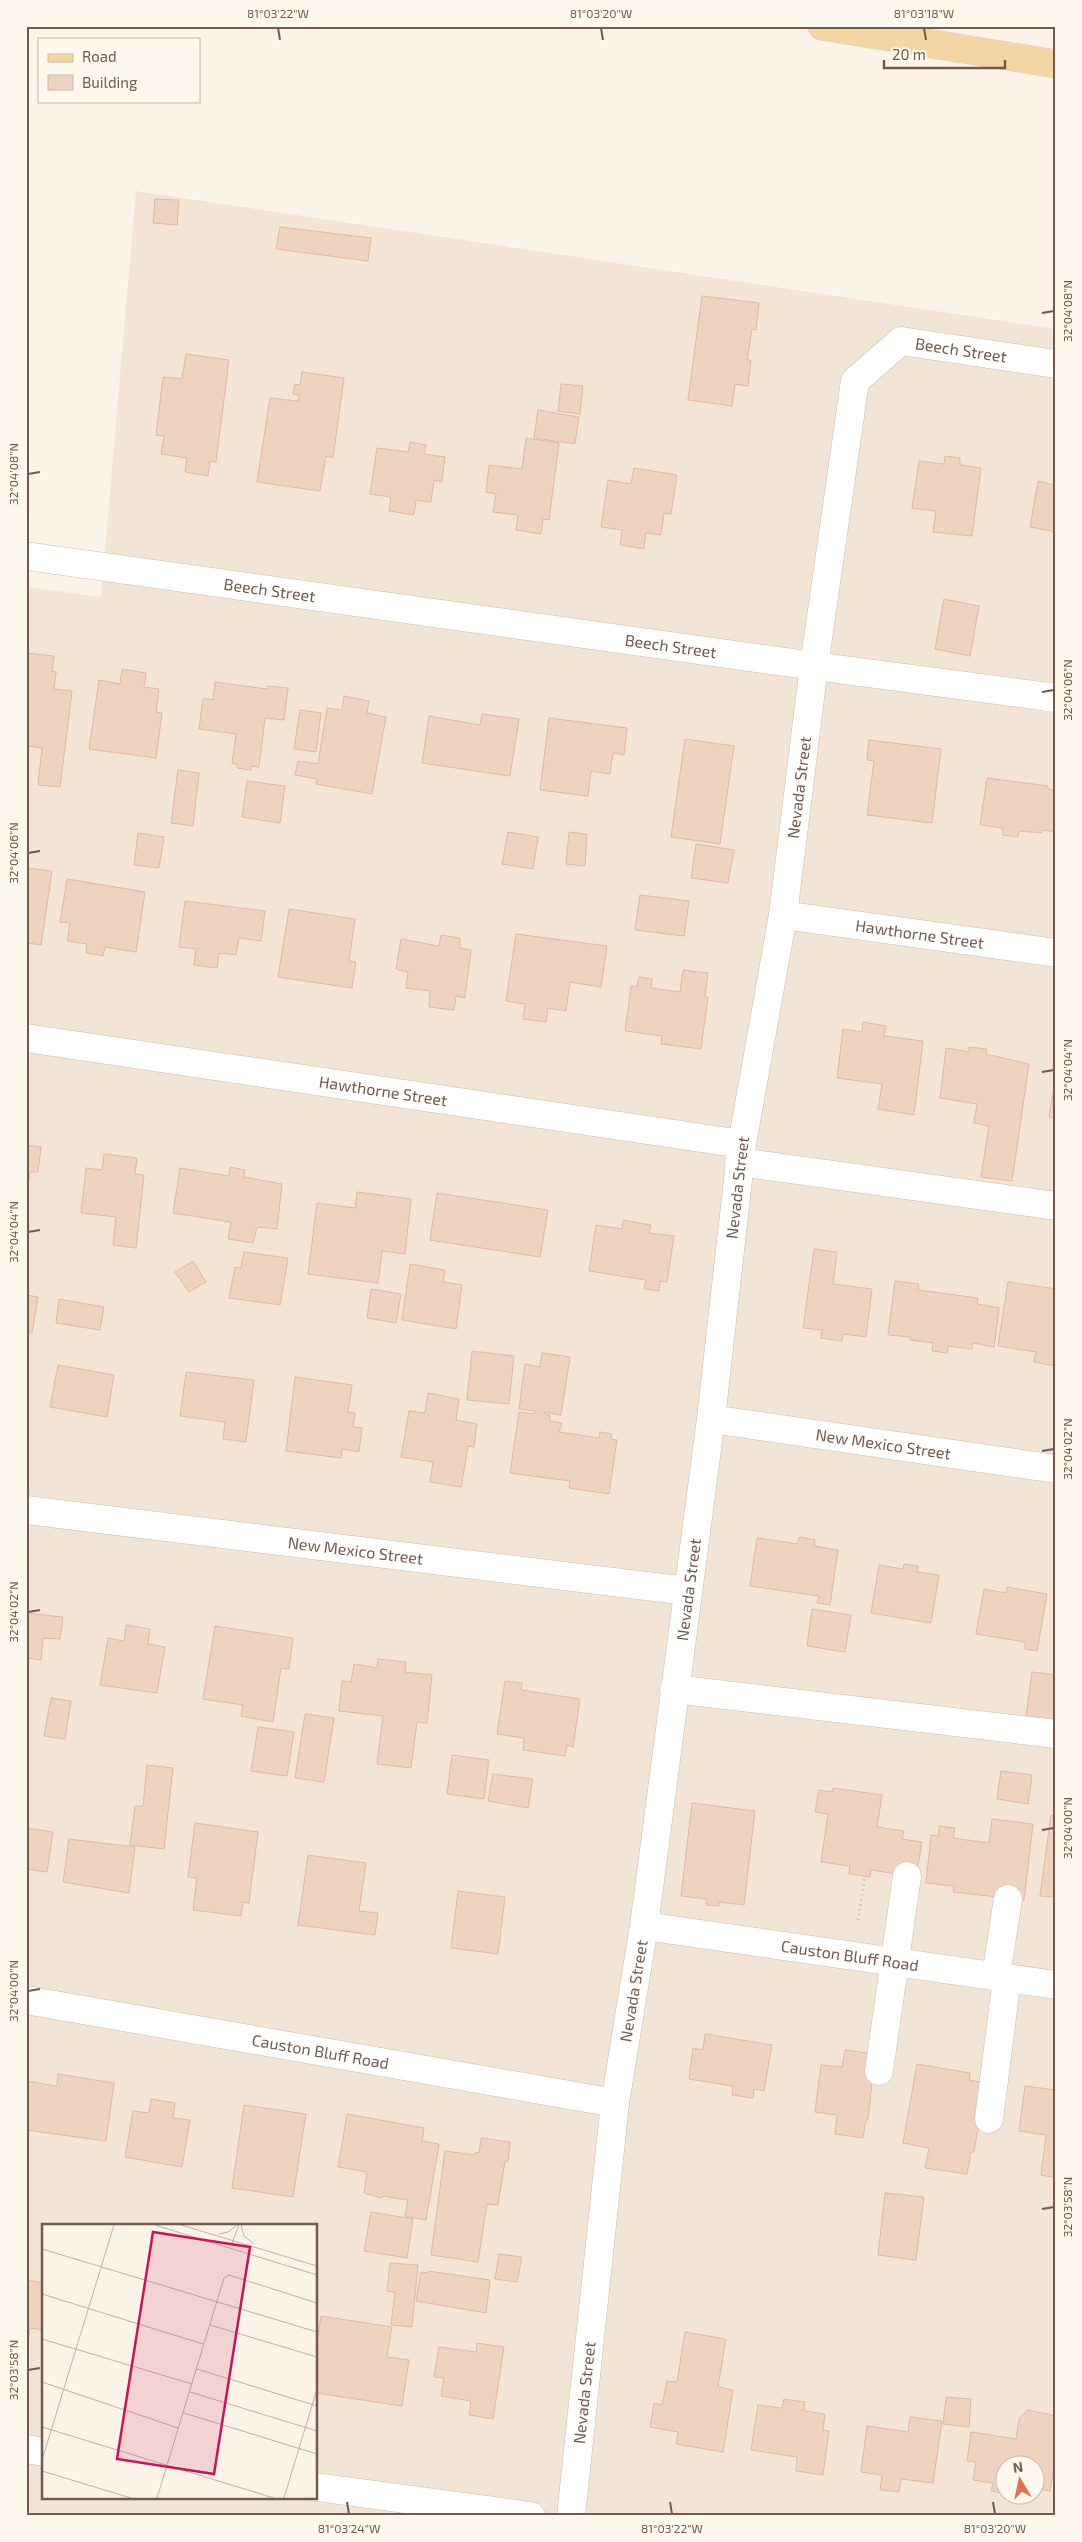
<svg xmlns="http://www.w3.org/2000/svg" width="1082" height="2542" font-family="'Exo 2',sans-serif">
  <rect width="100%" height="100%" fill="#fbf3e7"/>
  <path fill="#f2e5d6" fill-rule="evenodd" d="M 136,191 L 1056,329 L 1056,2516 L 26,2516 L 26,587 L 101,597 ZM 44,2226 L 316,2226 L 316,2498 L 44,2498 ZM 1004,2464 L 1034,2464 L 1034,2494 L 1004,2494 Z"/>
  <g fill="#eed3c1" stroke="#e0b9a3">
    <path d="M 155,199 L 179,200 L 177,225 L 153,223 Z"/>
    <path d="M 280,227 L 371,238 L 368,261 L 276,249 Z"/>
    <path d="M 702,296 L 759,303 L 756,330 L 752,329 L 747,360 L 751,360 L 748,386 L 735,384 L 732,406 L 688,400 Z"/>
    <path d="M 186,354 L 229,360 L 216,462 L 210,461 L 208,476 L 185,472 L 187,458 L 161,454 L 164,436 L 156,435 L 163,377 L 182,379 Z"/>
    <path d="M 302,372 L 344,378 L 333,458 L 326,456 L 320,491 L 257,482 L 270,398 L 298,401 L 299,395 L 293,394 L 295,384 L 300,385 Z"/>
    <path d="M 561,384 L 583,386 L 580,414 L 558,411 Z"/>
    <path d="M 538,410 L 579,417 L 575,444 L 534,438 Z"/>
    <path d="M 526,438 L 559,443 L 549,520 L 543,519 L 541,534 L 516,530 L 518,515 L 493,512 L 496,494 L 486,492 L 489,465 L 522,469 Z"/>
    <path d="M 410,442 L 426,445 L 424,454 L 445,457 L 442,482 L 434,480 L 431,502 L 416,500 L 414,515 L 389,511 L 391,497 L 370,494 L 377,448 L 408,452 Z"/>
    <path d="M 945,456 L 960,458 L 960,465 L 981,468 L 972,536 L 933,532 L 936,511 L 912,508 L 919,461 L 944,464 Z"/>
    <path d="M 634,468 L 677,475 L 671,514 L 664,513 L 661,535 L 646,533 L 644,549 L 620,545 L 622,530 L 601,527 L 608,480 L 631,484 Z"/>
    <path d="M 1054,475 L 1056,532 L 1030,527 L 1038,481 L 1053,485 Z"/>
    <path d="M 944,599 L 979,606 L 970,656 L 935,649 Z"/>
    <path d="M 26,653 L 54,656 L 52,671 L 56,672 L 54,689 L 72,691 L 60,787 L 38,785 L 42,748 L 26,746 Z"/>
    <path d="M 122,669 L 146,673 L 144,687 L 159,689 L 156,712 L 162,713 L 156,758 L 89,749 L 99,680 L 120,684 Z"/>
    <path d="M 215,682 L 267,689 L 268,686 L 288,688 L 284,720 L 265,718 L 259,767 L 251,766 L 251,770 L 237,768 L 237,764 L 232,763 L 236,734 L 199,729 L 203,698 L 213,700 Z"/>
    <path d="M 344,696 L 369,701 L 367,713 L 386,717 L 372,794 L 316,784 L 317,779 L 295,775 L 298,761 L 318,764 L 327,708 L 342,710 Z"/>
    <path d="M 300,710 L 321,713 L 316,752 L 294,749 Z"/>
    <path d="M 482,714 L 519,719 L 510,776 L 422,763 L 429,716 L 480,725 Z"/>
    <path d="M 549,718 L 627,728 L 624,755 L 613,753 L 610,774 L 591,771 L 588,796 L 540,790 Z"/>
    <path d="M 685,739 L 734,746 L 720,844 L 671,837 Z"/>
    <path d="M 869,740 L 941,749 L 932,823 L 867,815 L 874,761 L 867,760 Z"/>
    <path d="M 178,770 L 199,773 L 193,826 L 171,823 Z"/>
    <path d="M 987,778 L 1048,786 L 1048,789 L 1056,790 L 1056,832 L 1043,830 L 1042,833 L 1019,831 L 1018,837 L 1003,835 L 1003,828 L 980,825 Z"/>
    <path d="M 247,781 L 285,786 L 280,823 L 242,817 Z"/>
    <path d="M 508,832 L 538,837 L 533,869 L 502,864 Z"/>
    <path d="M 569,832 L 587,834 L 585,866 L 566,864 Z"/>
    <path d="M 138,833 L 164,837 L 159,868 L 134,865 Z"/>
    <path d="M 696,844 L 734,850 L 728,883 L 691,878 Z"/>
    <path d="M 26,868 L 52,871 L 41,945 L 26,943 Z"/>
    <path d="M 67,879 L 145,892 L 136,952 L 105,947 L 103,956 L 99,955 L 86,953 L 87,944 L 67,941 L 70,923 L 60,922 Z"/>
    <path d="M 640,895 L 689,901 L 684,936 L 635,930 Z"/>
    <path d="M 185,901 L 265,911 L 261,941 L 239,938 L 236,955 L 219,953 L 217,968 L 194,965 L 196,949 L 179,947 Z"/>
    <path d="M 289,909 L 355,919 L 349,961 L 356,962 L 352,988 L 278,977 Z"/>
    <path d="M 516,934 L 607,946 L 601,987 L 570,982 L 566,1011 L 548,1008 L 546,1022 L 523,1019 L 525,1004 L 506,1001 Z"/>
    <path d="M 441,935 L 460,938 L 460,948 L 471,950 L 465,998 L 456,996 L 454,1010 L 429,1007 L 430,991 L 406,988 L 408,972 L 396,969 L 401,939 L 439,946 Z"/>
    <path d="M 683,970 L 708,973 L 705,997 L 708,997 L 701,1049 L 661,1044 L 662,1036 L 625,1031 L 631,986 L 637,987 L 639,977 L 652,979 L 651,988 L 680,992 Z"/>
    <path d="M 863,1022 L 886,1026 L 884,1036 L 923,1041 L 914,1115 L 878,1109 L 882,1084 L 837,1078 L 843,1029 L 862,1032 Z"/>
    <path d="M 969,1047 L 987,1049 L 986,1054 L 1029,1064 L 1012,1181 L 981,1177 L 989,1126 L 974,1123 L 977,1104 L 940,1098 L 946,1048 L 969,1052 Z"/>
    <path d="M 1056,1076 L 1056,1118 L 1049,1117 Z"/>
    <path d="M 26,1145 L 41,1147 L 38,1172 L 30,1172 L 27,1192 Z"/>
    <path d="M 104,1154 L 137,1158 L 135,1174 L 144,1175 L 136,1248 L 113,1245 L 116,1217 L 81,1213 L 86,1168 L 102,1170 Z"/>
    <path d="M 230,1167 L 245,1170 L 244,1177 L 282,1184 L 277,1229 L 257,1227 L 253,1243 L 228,1239 L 231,1222 L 173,1213 L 180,1168 L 229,1176 Z"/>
    <path d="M 357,1192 L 411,1199 L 405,1254 L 382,1251 L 378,1283 L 308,1274 L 317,1203 L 355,1208 Z"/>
    <path d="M 437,1193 L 548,1210 L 540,1257 L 430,1240 Z"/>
    <path d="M 623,1220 L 651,1225 L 649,1233 L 674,1236 L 667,1282 L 660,1281 L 659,1291 L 644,1289 L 646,1280 L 589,1271 L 596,1225 L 622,1229 Z"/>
    <path d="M 814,1249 L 837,1252 L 833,1284 L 872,1289 L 866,1337 L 843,1334 L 842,1341 L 821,1338 L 822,1330 L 803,1328 Z"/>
    <path d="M 244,1252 L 288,1258 L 280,1305 L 229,1298 L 235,1267 L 241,1268 Z"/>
    <path d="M 193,1261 L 206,1282 L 189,1292 L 175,1272 Z"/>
    <path d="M 410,1264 L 445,1270 L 443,1282 L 462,1285 L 456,1329 L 402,1320 Z"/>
    <path d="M 895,1281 L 919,1284 L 918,1290 L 978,1298 L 977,1304 L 999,1308 L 994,1347 L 973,1343 L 972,1349 L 948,1346 L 947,1353 L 932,1351 L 933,1343 L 910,1340 L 911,1337 L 888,1335 Z"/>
    <path d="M 1008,1282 L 1056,1289 L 1056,1366 L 1034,1362 L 1036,1352 L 998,1346 Z"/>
    <path d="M 371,1289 L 401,1294 L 396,1323 L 367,1318 Z"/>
    <path d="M 26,1295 L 38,1297 L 32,1333 L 26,1332 Z"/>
    <path d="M 59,1299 L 104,1307 L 100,1330 L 56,1323 Z"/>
    <path d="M 472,1351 L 514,1356 L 509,1404 L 467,1400 Z"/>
    <path d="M 542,1353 L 570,1357 L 561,1415 L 544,1412 L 544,1414 L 550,1415 L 550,1421 L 562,1423 L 559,1432 L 599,1438 L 600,1432 L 612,1434 L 611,1439 L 617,1440 L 609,1494 L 569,1488 L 570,1481 L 510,1473 L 519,1412 L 535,1414 L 535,1411 L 519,1409 L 525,1364 L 540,1367 Z"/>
    <path d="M 58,1365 L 114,1375 L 107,1417 L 50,1407 Z"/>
    <path d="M 186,1372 L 254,1380 L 246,1442 L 223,1439 L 225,1422 L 180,1416 Z"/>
    <path d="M 295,1377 L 352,1385 L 348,1412 L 355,1413 L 353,1427 L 362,1428 L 359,1452 L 342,1449 L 341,1458 L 286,1451 Z"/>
    <path d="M 428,1393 L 459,1399 L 456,1420 L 477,1424 L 474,1447 L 468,1446 L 461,1487 L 430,1482 L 433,1462 L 401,1457 L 409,1411 L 425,1413 Z"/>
    <path d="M 799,1537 L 815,1540 L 814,1546 L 838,1550 L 830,1605 L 817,1603 L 819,1596 L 750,1586 L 757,1538 L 798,1544 Z"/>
    <path d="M 904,1564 L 918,1566 L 917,1572 L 939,1575 L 931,1623 L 871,1613 L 879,1565 L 903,1569 Z"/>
    <path d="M 1007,1587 L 1047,1594 L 1037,1651 L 1025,1649 L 1025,1642 L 976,1634 L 984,1589 L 1006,1593 Z"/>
    <path d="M 812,1609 L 851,1615 L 845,1652 L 807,1646 Z"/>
    <path d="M 26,1613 L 63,1617 L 60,1639 L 43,1638 L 41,1660 L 26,1658 Z"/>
    <path d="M 126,1625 L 150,1629 L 148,1644 L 165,1647 L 157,1693 L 100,1685 L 108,1638 L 124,1641 Z"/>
    <path d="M 215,1626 L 293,1638 L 289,1669 L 281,1668 L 273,1722 L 241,1716 L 243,1705 L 203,1699 Z"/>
    <path d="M 378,1659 L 406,1662 L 405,1672 L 432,1675 L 427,1723 L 417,1722 L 411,1768 L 377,1764 L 383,1716 L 339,1711 L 342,1681 L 351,1682 L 354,1664 L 377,1668 Z"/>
    <path d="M 1032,1672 L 1056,1675 L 1055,1721 L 1026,1717 Z"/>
    <path d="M 505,1681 L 522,1683 L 521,1690 L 580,1699 L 573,1747 L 567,1745 L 565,1756 L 523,1750 L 524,1738 L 497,1734 Z"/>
    <path d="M 51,1698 L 71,1701 L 65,1739 L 44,1736 Z"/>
    <path d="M 305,1714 L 334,1718 L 324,1782 L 295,1778 Z"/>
    <path d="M 258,1727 L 294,1732 L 287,1776 L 251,1771 Z"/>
    <path d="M 452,1755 L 489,1760 L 484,1799 L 447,1794 Z"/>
    <path d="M 147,1765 L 173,1768 L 164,1849 L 130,1845 L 135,1806 L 143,1806 Z"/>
    <path d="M 1001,1771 L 1032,1775 L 1028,1804 L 997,1799 Z"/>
    <path d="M 493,1774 L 533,1779 L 528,1808 L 488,1801 Z"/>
    <path d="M 833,1788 L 882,1795 L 877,1827 L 904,1831 L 902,1839 L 922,1842 L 916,1877 L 871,1870 L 870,1877 L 849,1874 L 850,1866 L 821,1862 L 828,1814 L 815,1812 L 819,1790 L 832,1792 Z"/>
    <path d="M 692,1803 L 755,1811 L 744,1905 L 719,1902 L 719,1906 L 706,1905 L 707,1899 L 681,1896 Z"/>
    <path d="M 1051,1815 L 1056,1816 L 1056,1897 L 1040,1896 Z"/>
    <path d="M 992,1819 L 1033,1824 L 1024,1900 L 953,1892 L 954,1886 L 926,1883 L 931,1835 L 939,1836 L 939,1826 L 955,1828 L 953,1838 L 989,1843 Z"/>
    <path d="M 195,1823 L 258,1832 L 249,1903 L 243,1902 L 241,1916 L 193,1910 L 197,1878 L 188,1877 Z"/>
    <path d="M 26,1828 L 53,1832 L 47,1872 L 26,1869 Z"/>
    <path d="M 69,1839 L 135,1847 L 129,1893 L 63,1882 Z"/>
    <path d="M 308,1855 L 366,1863 L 359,1911 L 378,1913 L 375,1935 L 298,1925 Z"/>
    <path d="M 458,1891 L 505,1897 L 498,1954 L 451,1948 Z"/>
    <path d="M 705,2034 L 772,2045 L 764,2091 L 754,2089 L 753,2098 L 732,2095 L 733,2086 L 689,2079 L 693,2048 L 703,2050 Z"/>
    <path d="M 845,2050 L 875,2054 L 868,2120 L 866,2120 L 863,2138 L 835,2134 L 837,2115 L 815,2112 L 821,2065 L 842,2067 Z"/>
    <path d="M 917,2064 L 970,2073 L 969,2080 L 986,2083 L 974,2152 L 971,2152 L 967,2174 L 925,2168 L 929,2148 L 903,2143 Z"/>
    <path d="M 58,2074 L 114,2083 L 106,2141 L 26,2130 L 26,2081 L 57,2086 Z"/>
    <path d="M 1025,2086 L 1056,2090 L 1056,2178 L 1041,2175 L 1046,2135 L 1019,2131 Z"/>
    <path d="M 151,2099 L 175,2103 L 173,2118 L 190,2120 L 182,2167 L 125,2157 L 133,2111 L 149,2113 Z"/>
    <path d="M 244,2105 L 306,2114 L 293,2197 L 232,2188 Z"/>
    <path d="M 347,2114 L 424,2128 L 422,2141 L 439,2144 L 426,2220 L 405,2216 L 408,2200 L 383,2196 L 382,2198 L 364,2193 L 367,2172 L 338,2167 Z"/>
    <path d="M 481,2138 L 510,2142 L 508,2162 L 505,2161 L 498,2205 L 487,2204 L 478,2262 L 431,2255 L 445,2151 L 475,2155 L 476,2152 L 479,2153 Z"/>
    <path d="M 885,2193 L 924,2197 L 916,2260 L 878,2255 Z"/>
    <path d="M 371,2212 L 413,2219 L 407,2258 L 364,2251 Z"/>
    <path d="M 499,2254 L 522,2257 L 517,2282 L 495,2279 Z"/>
    <path d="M 390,2263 L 418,2265 L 412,2327 L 391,2325 L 395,2292 L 387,2291 Z"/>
    <path d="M 428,2271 L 490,2280 L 486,2313 L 416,2301 L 421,2272 L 428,2273 Z"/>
    <path d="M 26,2280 L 44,2283 L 44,2330 L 30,2328 L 28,2341 Z"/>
    <path d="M 321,2316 L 392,2327 L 387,2357 L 409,2360 L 402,2406 L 316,2393 L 316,2348 Z"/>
    <path d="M 685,2332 L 726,2339 L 718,2387 L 733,2390 L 723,2452 L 676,2444 L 678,2432 L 650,2427 L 654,2403 L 662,2405 L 667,2381 L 677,2382 Z"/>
    <path d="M 477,2343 L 504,2347 L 493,2419 L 469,2415 L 471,2401 L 441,2396 L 444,2378 L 434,2377 L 439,2347 L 476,2352 Z"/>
    <path d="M 946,2397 L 971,2399 L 969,2427 L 943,2424 Z"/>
    <path d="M 784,2399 L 805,2402 L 804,2411 L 825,2414 L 823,2430 L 829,2431 L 823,2475 L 796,2471 L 797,2457 L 751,2450 L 758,2405 L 782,2408 Z"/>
    <path d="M 1027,2410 L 1056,2416 L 1056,2456 L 1050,2491 L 1034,2488 L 1034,2464 L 1004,2464 L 1004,2493 L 991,2491 L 993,2483 L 973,2480 L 976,2462 L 967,2461 L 971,2432 L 1016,2439 L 1019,2419 Z"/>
    <path d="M 910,2417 L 942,2421 L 933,2483 L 901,2479 L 899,2492 L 880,2490 L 882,2475 L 861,2472 L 867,2426 L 908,2432 Z"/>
  </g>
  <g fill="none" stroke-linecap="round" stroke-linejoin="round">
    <defs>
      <g id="minor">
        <path id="s1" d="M 26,556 L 814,666 L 1056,698"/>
        <path id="s2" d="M 783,915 L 1056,953"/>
        <path id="s3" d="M 26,1038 L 742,1144"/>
        <path d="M 739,1162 L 1056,1206"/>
        <path id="s4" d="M 711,1419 L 1056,1469"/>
        <path id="s5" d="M 26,1510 L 687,1591"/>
        <path d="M 674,1689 L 1056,1734"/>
        <path id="s6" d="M 644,1926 L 1056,1985"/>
        <path d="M 996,1976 L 1008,1899"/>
        <path id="s7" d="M 26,2000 L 615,2103"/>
        <path d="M 879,2071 L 907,1876"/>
        <path d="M 989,2119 L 1007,1978"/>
        <path d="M 26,2449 L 44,2452"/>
        <path d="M 316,2487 L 531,2516"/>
        <path id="s8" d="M 571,2516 L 615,2103 L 644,1926 L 711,1419 L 742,1144 L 783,915 L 814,666 L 855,381 L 901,341 L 1056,364"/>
      </g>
      <path id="major" d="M 822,26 L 1056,64"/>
    </defs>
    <use href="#minor" stroke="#ccbbae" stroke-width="29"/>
    <use href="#major" stroke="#d8d1cd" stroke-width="29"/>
    <path stroke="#d3b6a4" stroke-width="3" stroke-dasharray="1 4" stroke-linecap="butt" d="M 858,1920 L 865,1876"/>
    <use href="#minor" stroke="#fff" stroke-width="28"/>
    <use href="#major" stroke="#f4d6a5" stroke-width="28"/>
  </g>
  <path fill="none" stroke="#735a4d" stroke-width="2" d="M 278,28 L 280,40M 601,28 L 603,40M 924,28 L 926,40M 1042,313 L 1054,311M 28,474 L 40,472M 1042,692 L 1054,690M 28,853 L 40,851M 1042,1072 L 1054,1070M 28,1232 L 40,1230M 1042,1451 L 1054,1449M 28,1612 L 40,1610M 1042,1830 L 1054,1828M 28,1991 L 40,1989M 1042,2209 L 1054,2207M 28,2370 L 40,2368M 347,2502 L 349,2514M 670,2502 L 672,2514M 993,2502 L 995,2514"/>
  <g text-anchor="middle" stroke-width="4.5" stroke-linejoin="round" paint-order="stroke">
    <g font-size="16" fill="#735a4d" stroke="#fef7ed">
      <text dy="6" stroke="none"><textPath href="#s8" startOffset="2276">Beech Street</textPath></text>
      <text dy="6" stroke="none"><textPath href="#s1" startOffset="246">Beech Street</textPath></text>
      <text dy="6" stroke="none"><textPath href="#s1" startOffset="651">Beech Street</textPath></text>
      <text dy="6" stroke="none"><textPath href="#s8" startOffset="1744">Nevada Street</textPath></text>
      <text dy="6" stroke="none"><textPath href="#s2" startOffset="138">Hawthorne Street</textPath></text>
      <text dy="6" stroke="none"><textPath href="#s3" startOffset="361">Hawthorne Street</textPath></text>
      <text dy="6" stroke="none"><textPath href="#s8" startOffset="1339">Nevada Street</textPath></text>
      <text dy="6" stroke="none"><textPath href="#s4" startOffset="174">New Mexico Street</textPath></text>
      <text dy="6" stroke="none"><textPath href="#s5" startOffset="332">New Mexico Street</textPath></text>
      <text dy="6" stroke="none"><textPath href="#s8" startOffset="934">Nevada Street</textPath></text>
      <text dy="6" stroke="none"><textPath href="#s6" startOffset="208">Causton Bluff Road</textPath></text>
      <text dy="6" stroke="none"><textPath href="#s8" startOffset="529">Nevada Street</textPath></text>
      <text dy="6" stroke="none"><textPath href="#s7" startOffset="299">Causton Bluff Road</textPath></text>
      <text dy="6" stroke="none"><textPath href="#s8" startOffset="124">Nevada Street</textPath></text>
    </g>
  </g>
  <g transform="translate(42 2224)">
    <rect width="275" height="275" fill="#fbf3e7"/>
    <path fill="none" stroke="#c1b1a4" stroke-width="1" d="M 113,1 L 275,51M 139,1 L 275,42M 199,1 L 202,12 L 212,20M 177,10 L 186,8 L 195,1M 190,19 L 197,1M 0,25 L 275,108M 0,70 L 161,120M 168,101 L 275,133M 0,115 L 150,160M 155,145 L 275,182M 0,158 L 136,204M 148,168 L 275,207M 142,189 L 275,230M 0,203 L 232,274M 0,236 L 72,1M 0,247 L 89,274M 115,274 L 182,54 L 187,51 L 275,79M 242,274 L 275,165"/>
    <path fill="#c2185b" fill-opacity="0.15" stroke="#c2185b" stroke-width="2.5" d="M 111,8 L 208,23 L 172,250 L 75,235 Z"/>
    <rect width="275" height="275" fill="none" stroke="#735a4d" stroke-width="2.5"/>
  </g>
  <rect width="1082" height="2542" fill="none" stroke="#fef7ed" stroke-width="55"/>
  <rect x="38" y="38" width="162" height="65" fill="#fef7ed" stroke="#c6b8ad"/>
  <rect x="48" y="54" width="25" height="8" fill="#f4d6a5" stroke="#c6b8ad"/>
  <text x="82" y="62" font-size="15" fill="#735a4d">Road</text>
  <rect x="48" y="75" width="25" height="15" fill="#eed3c1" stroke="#c6b8ad"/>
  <text x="82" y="88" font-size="15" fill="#735a4d">Building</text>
  <g transform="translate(1020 2480) rotate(351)"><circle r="24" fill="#fef7ed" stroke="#c6b8ad"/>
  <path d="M0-4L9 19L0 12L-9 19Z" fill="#db7356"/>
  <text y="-8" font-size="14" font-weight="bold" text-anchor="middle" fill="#735a4d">N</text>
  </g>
  <path d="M884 60v8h121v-8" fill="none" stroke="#735a4d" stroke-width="2.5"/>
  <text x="892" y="60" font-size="15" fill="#735a4d" stroke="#fef7ed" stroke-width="4" paint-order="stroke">20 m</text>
  <rect x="28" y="28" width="1026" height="2486" fill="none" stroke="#735a4d" stroke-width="2"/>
  <g font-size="12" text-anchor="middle" fill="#735a4d">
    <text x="278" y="18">81°03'22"W</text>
    <text x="601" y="18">81°03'20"W</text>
    <text x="924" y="18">81°03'18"W</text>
    <text transform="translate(1068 311) rotate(-90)" y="4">32°04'08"N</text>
    <text transform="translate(14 474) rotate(-90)" y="4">32°04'08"N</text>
    <text transform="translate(1068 690) rotate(-90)" y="4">32°04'06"N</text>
    <text transform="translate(14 853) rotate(-90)" y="4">32°04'06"N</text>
    <text transform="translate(1068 1070) rotate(-90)" y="4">32°04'04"N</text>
    <text transform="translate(14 1232) rotate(-90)" y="4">32°04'04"N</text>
    <text transform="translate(1068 1449) rotate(-90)" y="4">32°04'02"N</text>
    <text transform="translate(14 1612) rotate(-90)" y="4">32°04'02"N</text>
    <text transform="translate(1068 1828) rotate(-90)" y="4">32°04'00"N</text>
    <text transform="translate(14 1991) rotate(-90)" y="4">32°04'00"N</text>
    <text transform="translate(1068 2207) rotate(-90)" y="4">32°03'58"N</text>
    <text transform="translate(14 2370) rotate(-90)" y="4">32°03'58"N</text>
    <text x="349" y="2533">81°03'24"W</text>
    <text x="672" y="2533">81°03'22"W</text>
    <text x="995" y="2533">81°03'20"W</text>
  </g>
</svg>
